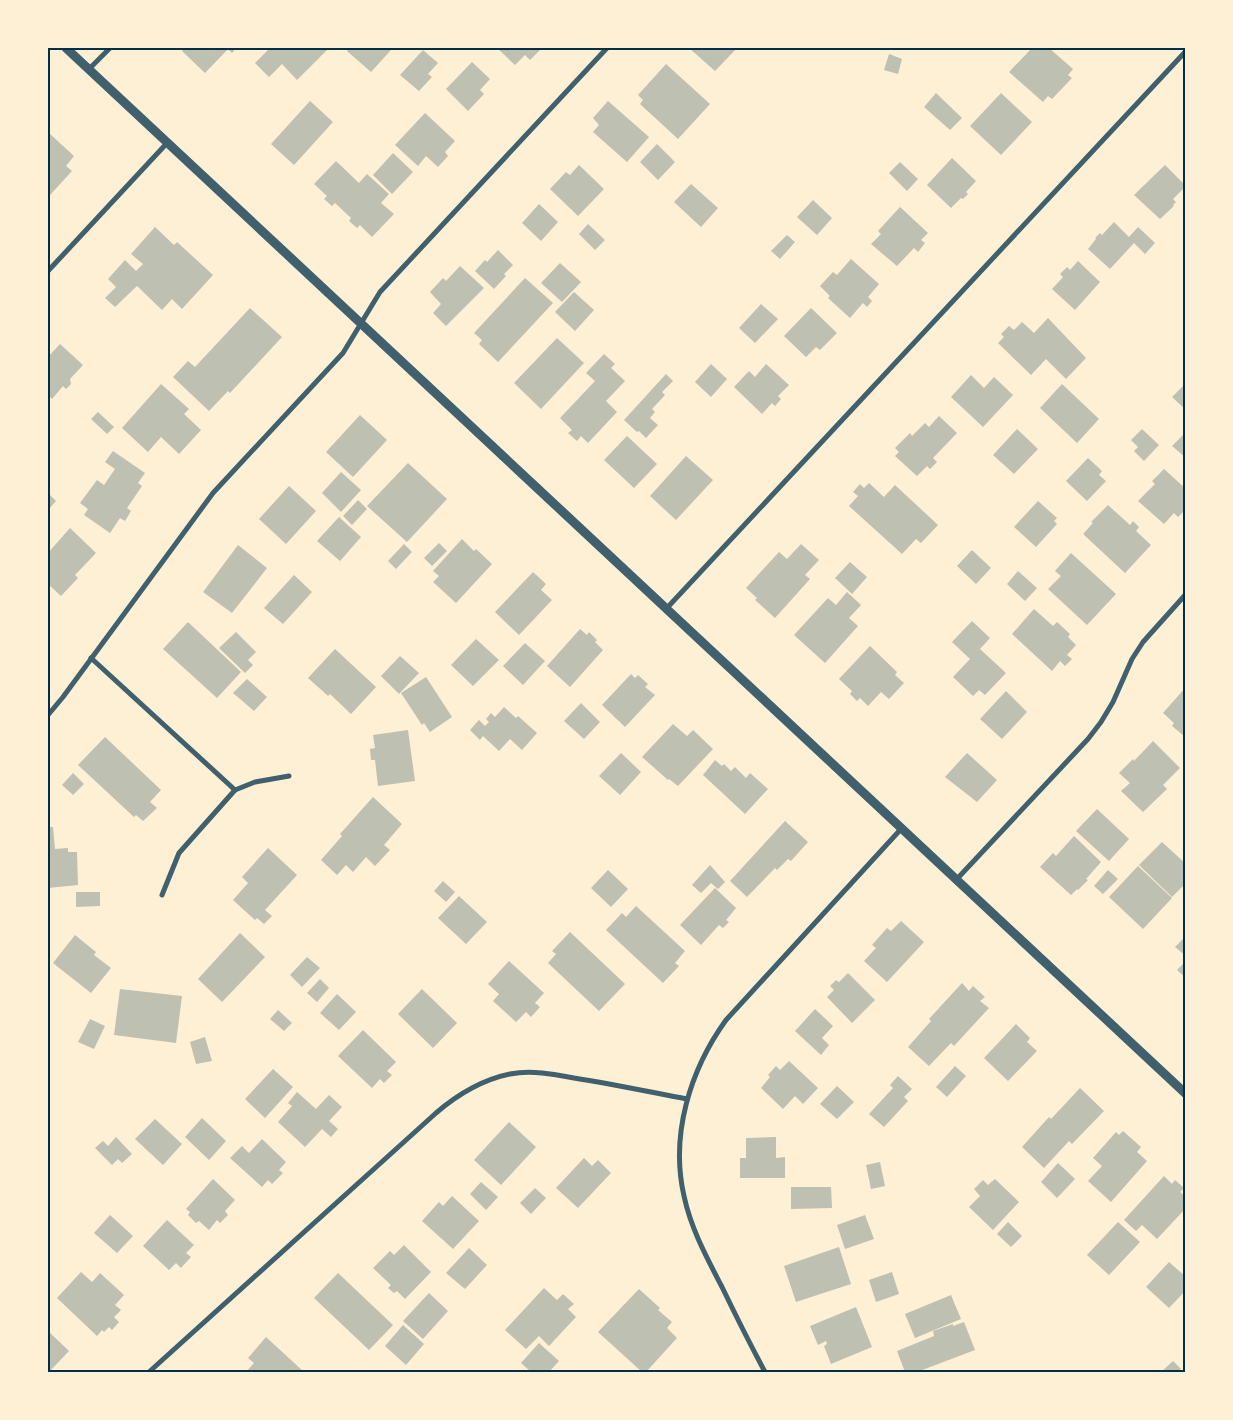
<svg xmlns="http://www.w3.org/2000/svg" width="1233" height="1420" font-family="Karla,sans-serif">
  <rect width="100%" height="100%" fill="#fdf0d5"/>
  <g fill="#bec0b2">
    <path d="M 186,48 L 236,48 L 232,53 L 228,49 L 205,73 L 182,51 Z"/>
    <path d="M 270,48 L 329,48 L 297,80 L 282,64 L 269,77 L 255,63 Z"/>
    <path d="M 350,48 L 388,48 L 391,50 L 371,72 L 347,51 Z"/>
    <path d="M 497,48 L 542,48 L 530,60 L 525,55 L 515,65 Z"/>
    <path d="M 689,48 L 737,48 L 715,71 Z"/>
    <path d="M 1032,48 L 1049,48 L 1073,69 L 1068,75 L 1072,78 L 1052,99 L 1048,96 L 1043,102 L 1009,72 Z"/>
    <path d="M 423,50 L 438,63 L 428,74 L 432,77 L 419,91 L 400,75 Z"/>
    <path d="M 889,54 L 902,59 L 898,74 L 884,70 Z"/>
    <path d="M 472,62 L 490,79 L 480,90 L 484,94 L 468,111 L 446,89 Z"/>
    <path d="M 666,64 L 710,104 L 678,139 L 640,104 L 643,100 L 638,95 Z"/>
    <path d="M 936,93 L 962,118 L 950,130 L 924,107 Z"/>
    <path d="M 1001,93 L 1032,122 L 1001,155 L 970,126 Z"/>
    <path d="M 310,101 L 333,122 L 294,165 L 271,144 Z"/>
    <path d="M 608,101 L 649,137 L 627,162 L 593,132 L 599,125 L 593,118 Z"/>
    <path d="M 425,113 L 455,141 L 445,152 L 448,156 L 438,167 L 426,156 L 418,166 L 395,145 Z"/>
    <path d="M 49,133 L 74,156 L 66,166 L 72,171 L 50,195 L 48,193 L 48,135 Z"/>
    <path d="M 657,144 L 675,162 L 658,180 L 640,162 Z"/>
    <path d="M 393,153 L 413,172 L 392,194 L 373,175 Z"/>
    <path d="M 952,158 L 976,181 L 966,192 L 968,194 L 963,199 L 961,198 L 951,208 L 927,185 Z"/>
    <path d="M 336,161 L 359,183 L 367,174 L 389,194 L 381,203 L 394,214 L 372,237 L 360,225 L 357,228 L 349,221 L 351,218 L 335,203 L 332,206 L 324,199 L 327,196 L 314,184 Z"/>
    <path d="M 900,162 L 918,179 L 907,191 L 889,173 Z"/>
    <path d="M 579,165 L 604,189 L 578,216 L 550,189 L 566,172 L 570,175 Z"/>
    <path d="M 1165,165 L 1186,186 L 1173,199 L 1176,202 L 1173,205 L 1174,206 L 1160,219 L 1134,195 Z"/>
    <path d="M 691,184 L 718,208 L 701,227 L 674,202 Z"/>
    <path d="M 813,200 L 832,218 L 817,235 L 797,217 Z"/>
    <path d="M 539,204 L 558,222 L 541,241 L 522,223 Z"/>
    <path d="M 900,207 L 928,233 L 921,240 L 925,243 L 918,252 L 914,248 L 897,266 L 871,244 L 881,234 L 878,231 Z"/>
    <path d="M 1114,222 L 1129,237 L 1138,227 L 1155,243 L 1145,254 L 1134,243 L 1110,269 L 1088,249 L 1096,239 L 1095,238 L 1100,233 L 1102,235 Z"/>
    <path d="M 588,224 L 605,240 L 595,250 L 579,234 Z"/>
    <path d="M 155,227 L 174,245 L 177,242 L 213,275 L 182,309 L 172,299 L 162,310 L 137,286 L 115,307 L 105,298 L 116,287 L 108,279 L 125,260 L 136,271 L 143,264 L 131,254 Z"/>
    <path d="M 787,235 L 795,242 L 780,259 L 771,251 Z"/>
    <path d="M 498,250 L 513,265 L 504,274 L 506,276 L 494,289 L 475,271 L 485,260 L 487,262 Z"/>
    <path d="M 851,259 L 879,284 L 868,297 L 872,301 L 867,307 L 863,303 L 850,318 L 828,298 L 830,296 L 820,286 L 833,272 L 837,275 Z"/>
    <path d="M 1078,261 L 1100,282 L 1075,310 L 1052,289 L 1063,277 L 1060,274 L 1067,267 L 1070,270 Z"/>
    <path d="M 560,263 L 581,282 L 562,302 L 541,283 Z"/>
    <path d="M 460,266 L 484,288 L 446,326 L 433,313 L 441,304 L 430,292 L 443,278 L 446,281 Z"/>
    <path d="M 525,278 L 553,303 L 498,362 L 479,344 L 482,340 L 474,333 Z"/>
    <path d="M 574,292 L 594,310 L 575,331 L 555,312 Z"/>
    <path d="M 761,304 L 778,319 L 755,343 L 739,328 Z"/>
    <path d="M 250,308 L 282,337 L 230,393 L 228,391 L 209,411 L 173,377 L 188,361 L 195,367 Z"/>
    <path d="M 811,308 L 837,333 L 820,350 L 816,347 L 806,357 L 784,336 Z"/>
    <path d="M 1048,318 L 1086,358 L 1066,379 L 1046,359 L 1031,375 L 998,343 L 1004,337 L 1001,334 L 1009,326 L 1014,330 L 1022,322 L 1034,333 Z"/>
    <path d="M 557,338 L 584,363 L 541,409 L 514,383 Z"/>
    <path d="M 60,344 L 83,365 L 70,379 L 71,384 L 66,389 L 63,386 L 52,399 L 48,395 L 48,357 Z"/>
    <path d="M 604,354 L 615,364 L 611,368 L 625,381 L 606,401 L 617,412 L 588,443 L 581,436 L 577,441 L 568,433 L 572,430 L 560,418 L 595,381 L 586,373 Z"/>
    <path d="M 711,364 L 727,379 L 711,397 L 695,382 Z"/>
    <path d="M 766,364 L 789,385 L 778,396 L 781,399 L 775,406 L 772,403 L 762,414 L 734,387 L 749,371 L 755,377 Z"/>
    <path d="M 666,374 L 673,381 L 662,392 L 665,395 L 652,409 L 655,412 L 650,418 L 658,425 L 646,438 L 639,431 L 637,432 L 624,420 Z"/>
    <path d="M 971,375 L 984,388 L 994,377 L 1013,395 L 983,427 L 951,397 Z"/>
    <path d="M 1186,383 L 1186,410 L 1172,397 Z"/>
    <path d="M 161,384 L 189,409 L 184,414 L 201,430 L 179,454 L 161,437 L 148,452 L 122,428 Z"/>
    <path d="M 1062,384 L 1099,419 L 1077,443 L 1040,408 Z"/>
    <path d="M 98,412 L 114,427 L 107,434 L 91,419 Z"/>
    <path d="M 360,415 L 387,440 L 353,477 L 326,452 Z"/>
    <path d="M 939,416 L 957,433 L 933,458 L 937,462 L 930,469 L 927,466 L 917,476 L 895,456 L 899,452 L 895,448 L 910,433 L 912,436 L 925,423 L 929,427 Z"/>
    <path d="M 1017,429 L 1038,449 L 1014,474 L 993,455 Z"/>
    <path d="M 1142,429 L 1159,445 L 1144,461 L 1134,451 L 1138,447 L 1131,440 Z"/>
    <path d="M 1186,432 L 1186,458 L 1172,446 Z"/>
    <path d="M 627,436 L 657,464 L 634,488 L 604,460 Z"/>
    <path d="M 113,451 L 145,473 L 138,483 L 142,486 L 127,508 L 131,511 L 125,521 L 120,518 L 110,533 L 84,515 L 88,509 L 80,503 L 97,480 L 104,485 L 115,469 L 105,462 Z"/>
    <path d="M 686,456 L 713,480 L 676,520 L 650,496 Z"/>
    <path d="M 1088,458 L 1102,471 L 1099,475 L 1106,481 L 1087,501 L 1066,481 Z"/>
    <path d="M 408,463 L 447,499 L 407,542 L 367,506 Z"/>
    <path d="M 1164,469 L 1186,489 L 1186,501 L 1183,504 L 1186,509 L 1178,517 L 1174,513 L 1164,524 L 1138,501 L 1155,484 L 1152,481 Z"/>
    <path d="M 341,472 L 361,490 L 341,512 L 322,493 Z"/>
    <path d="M 869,483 L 884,497 L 895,485 L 938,525 L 921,543 L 916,539 L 902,554 L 849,506 L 858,496 L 853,492 L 860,484 L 864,488 Z"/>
    <path d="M 289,486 L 316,511 L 286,544 L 259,519 Z"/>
    <path d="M 48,493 L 56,501 L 48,510 Z"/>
    <path d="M 358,500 L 367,509 L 352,525 L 343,516 Z"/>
    <path d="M 1038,501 L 1057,518 L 1054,521 L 1057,524 L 1036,547 L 1014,527 Z"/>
    <path d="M 1108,505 L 1130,525 L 1133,521 L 1139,527 L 1136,531 L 1151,545 L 1125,573 L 1083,534 L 1093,523 L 1091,522 Z"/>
    <path d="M 339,517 L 361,537 L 340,561 L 317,541 Z"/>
    <path d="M 70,528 L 96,553 L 75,575 L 78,578 L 61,596 L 48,584 L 48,553 Z"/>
    <path d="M 462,539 L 474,551 L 476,549 L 492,564 L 456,603 L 433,582 L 439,576 L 433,571 Z"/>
    <path d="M 439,543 L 447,551 L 432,566 L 424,558 Z"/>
    <path d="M 404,544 L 412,552 L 396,569 L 388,561 Z"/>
    <path d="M 801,544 L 819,560 L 805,575 L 810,579 L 775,618 L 755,600 L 757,598 L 746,588 L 779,552 L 787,559 Z"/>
    <path d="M 238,545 L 267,568 L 232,613 L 203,592 Z"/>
    <path d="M 972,550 L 991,568 L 976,584 L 957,566 Z"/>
    <path d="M 1071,553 L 1116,594 L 1087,625 L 1048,589 L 1061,576 L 1055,571 Z"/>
    <path d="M 850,562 L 867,577 L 852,594 L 835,578 Z"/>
    <path d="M 1018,571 L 1037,588 L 1025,601 L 1007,584 Z"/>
    <path d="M 533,572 L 546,584 L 541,590 L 552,600 L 519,635 L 495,612 Z"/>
    <path d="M 294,575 L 312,592 L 283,624 L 264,608 Z"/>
    <path d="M 847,592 L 861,605 L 849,618 L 858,626 L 825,663 L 794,635 L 828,598 L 836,605 Z"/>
    <path d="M 1034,609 L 1053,626 L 1057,622 L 1070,634 L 1068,637 L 1076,645 L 1067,655 L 1072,659 L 1065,666 L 1060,661 L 1052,671 L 1012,634 Z"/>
    <path d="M 972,621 L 990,638 L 980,649 L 1006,673 L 985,695 L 979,690 L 973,696 L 953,677 L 970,659 L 952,642 Z"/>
    <path d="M 188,622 L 241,672 L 217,698 L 163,649 Z"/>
    <path d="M 580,629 L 587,635 L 589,632 L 597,640 L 595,642 L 603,650 L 570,687 L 547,666 Z"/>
    <path d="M 236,632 L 256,652 L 248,660 L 253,665 L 245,673 L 219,648 Z"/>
    <path d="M 476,639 L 499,660 L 473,686 L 451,665 Z"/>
    <path d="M 525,643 L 545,661 L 523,685 L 503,666 Z"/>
    <path d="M 870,646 L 897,672 L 895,675 L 904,683 L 889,699 L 881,692 L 868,706 L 860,698 L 857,701 L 850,694 L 852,691 L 839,679 Z"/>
    <path d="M 335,649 L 376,687 L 351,714 L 330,694 L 328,696 L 308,678 Z"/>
    <path d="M 400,656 L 419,673 L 399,694 L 381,676 Z"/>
    <path d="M 631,674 L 635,678 L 638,675 L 648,684 L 645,687 L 655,695 L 625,727 L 602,705 Z"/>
    <path d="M 426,677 L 452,717 L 430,732 L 424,723 L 422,725 L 401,693 Z"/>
    <path d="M 247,679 L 267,697 L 254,711 L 233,693 Z"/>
    <path d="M 1186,687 L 1186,734 L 1184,736 L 1172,726 L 1174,723 L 1163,713 Z"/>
    <path d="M 1006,691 L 1027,712 L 1002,739 L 980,719 Z"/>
    <path d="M 581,703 L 600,722 L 584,739 L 564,721 Z"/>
    <path d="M 504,707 L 516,718 L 518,716 L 537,733 L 522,750 L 510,739 L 499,751 L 483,736 L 480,740 L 470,730 L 479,720 L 485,726 L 489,722 L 486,719 L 491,713 L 495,717 Z"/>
    <path d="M 673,724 L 687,736 L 693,730 L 713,749 L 678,786 L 669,779 L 668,780 L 642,757 Z"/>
    <path d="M 408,730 L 415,781 L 378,786 L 375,760 L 371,760 L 370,749 L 375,748 L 373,735 Z"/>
    <path d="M 105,737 L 161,790 L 150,802 L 157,808 L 143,821 L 136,815 L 134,817 L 78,765 Z"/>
    <path d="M 1153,741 L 1180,768 L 1163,785 L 1167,789 L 1143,812 L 1121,791 L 1130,783 L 1119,773 L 1133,759 L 1134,761 Z"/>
    <path d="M 621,753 L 641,772 L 620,795 L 599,776 Z"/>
    <path d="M 967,753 L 997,780 L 977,802 L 945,777 Z"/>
    <path d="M 715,760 L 722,766 L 724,764 L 731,771 L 735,767 L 746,778 L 750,773 L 768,789 L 745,814 L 703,775 Z"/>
    <path d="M 73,773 L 84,784 L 73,795 L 62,785 Z"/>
    <path d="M 373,797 L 402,824 L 384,845 L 390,850 L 375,866 L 366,857 L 353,872 L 346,865 L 337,875 L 321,860 L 342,836 L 340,834 Z"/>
    <path d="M 1097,809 L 1129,839 L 1109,861 L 1076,831 Z"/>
    <path d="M 785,821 L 808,842 L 791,861 L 788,859 L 777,870 L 775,868 L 747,897 L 730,881 Z"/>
    <path d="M 48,827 L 53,827 L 55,849 L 68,848 L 68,852 L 77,852 L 78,885 L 48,888 Z"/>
    <path d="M 1074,836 L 1101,862 L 1086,879 L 1088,880 L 1078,890 L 1077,889 L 1071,895 L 1040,867 L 1053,853 L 1056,856 Z"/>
    <path d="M 1162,842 L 1186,864 L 1186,883 L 1172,897 L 1139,865 Z"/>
    <path d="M 268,848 L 297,875 L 265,910 L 272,916 L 264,924 L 257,918 L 255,920 L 233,900 L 248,883 L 242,877 Z"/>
    <path d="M 710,865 L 725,882 L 718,889 L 711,883 L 701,893 L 692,885 Z"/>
    <path d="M 1138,866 L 1172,898 L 1143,929 L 1109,897 Z"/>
    <path d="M 608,870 L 628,889 L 611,907 L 591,888 Z"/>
    <path d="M 1108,870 L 1118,879 L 1103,894 L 1094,886 Z"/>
    <path d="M 443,881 L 455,892 L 446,902 L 434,891 Z"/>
    <path d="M 715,888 L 736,908 L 726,920 L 729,922 L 723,928 L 719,925 L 701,945 L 680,925 Z"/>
    <path d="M 76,892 L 100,892 L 100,906 L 76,907 Z"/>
    <path d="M 459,896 L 487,922 L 466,944 L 438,918 Z"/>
    <path d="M 636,906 L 685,951 L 675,963 L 679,966 L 663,983 L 606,930 L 622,913 L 626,917 Z"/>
    <path d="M 901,921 L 924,942 L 887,982 L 864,961 L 876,948 L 872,945 L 880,936 L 887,928 L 891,931 Z"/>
    <path d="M 570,932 L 625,984 L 599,1011 L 548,963 L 556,954 L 552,951 Z"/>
    <path d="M 240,933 L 265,957 L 222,1002 L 198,979 Z"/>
    <path d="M 75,935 L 96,952 L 94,955 L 111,968 L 91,993 L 53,963 Z"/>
    <path d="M 1186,936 L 1186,956 L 1175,947 Z"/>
    <path d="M 307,957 L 320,968 L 302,987 L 290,975 Z"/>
    <path d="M 509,961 L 544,993 L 535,1003 L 540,1007 L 531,1017 L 526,1012 L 516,1022 L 493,1001 L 499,994 L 488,984 Z"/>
    <path d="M 1186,961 L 1186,978 L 1177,970 Z"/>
    <path d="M 848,973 L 875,1000 L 852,1023 L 827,997 L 834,990 L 830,986 L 836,980 L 839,982 Z"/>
    <path d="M 320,979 L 329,988 L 317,1002 L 307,993 Z"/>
    <path d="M 962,983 L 969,991 L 973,986 L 985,997 L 980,1001 L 989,1008 L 954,1046 L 951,1043 L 929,1066 L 908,1047 L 931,1021 L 929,1019 Z"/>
    <path d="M 120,989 L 182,996 L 176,1043 L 114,1035 Z"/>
    <path d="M 422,989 L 457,1023 L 433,1048 L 398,1014 Z"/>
    <path d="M 337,994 L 356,1012 L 339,1030 L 320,1013 Z"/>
    <path d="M 815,1009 L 833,1026 L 822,1038 L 829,1045 L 821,1055 L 795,1031 Z"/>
    <path d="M 278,1010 L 292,1023 L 284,1031 L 270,1019 Z"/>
    <path d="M 90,1019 L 105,1026 L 94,1049 L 78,1042 Z"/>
    <path d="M 1016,1024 L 1030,1038 L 1027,1042 L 1037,1051 L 1008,1081 L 984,1058 Z"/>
    <path d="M 363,1030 L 396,1062 L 387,1071 L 392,1075 L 384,1083 L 380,1079 L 372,1088 L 338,1056 Z"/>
    <path d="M 205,1037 L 212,1061 L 196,1064 L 190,1042 Z"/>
    <path d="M 789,1061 L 818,1088 L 803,1104 L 795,1096 L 783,1109 L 761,1088 L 770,1077 L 768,1075 L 776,1066 L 780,1070 Z"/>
    <path d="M 955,1066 L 966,1076 L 947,1097 L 936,1087 Z"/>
    <path d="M 273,1069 L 293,1087 L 265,1118 L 245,1099 Z"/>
    <path d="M 898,1076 L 912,1089 L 904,1097 L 908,1101 L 884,1127 L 869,1114 L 893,1088 L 890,1085 Z"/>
    <path d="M 837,1086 L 854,1102 L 837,1119 L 820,1104 Z"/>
    <path d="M 1080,1088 L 1104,1111 L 1072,1144 L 1069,1141 L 1044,1168 L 1022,1147 L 1049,1117 L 1051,1119 Z"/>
    <path d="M 297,1092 L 316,1109 L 329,1095 L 342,1107 L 329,1121 L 338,1129 L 331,1137 L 322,1129 L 305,1147 L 278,1122 L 292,1106 L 288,1103 Z"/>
    <path d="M 202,1118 L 226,1141 L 209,1160 L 185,1137 Z"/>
    <path d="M 155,1119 L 182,1144 L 163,1165 L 135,1139 Z"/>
    <path d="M 509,1122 L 536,1147 L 501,1185 L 474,1160 Z"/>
    <path d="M 1123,1131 L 1141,1147 L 1137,1152 L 1147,1161 L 1111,1202 L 1088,1181 L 1102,1166 L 1093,1158 L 1116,1132 L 1119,1135 Z"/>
    <path d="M 116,1137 L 132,1154 L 122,1163 L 118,1159 L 112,1165 L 95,1148 L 103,1141 L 108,1146 Z"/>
    <path d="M 776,1137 L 776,1158 L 785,1157 L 785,1178 L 740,1178 L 740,1158 L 746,1158 L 746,1138 Z"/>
    <path d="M 262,1139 L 286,1162 L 279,1170 L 283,1173 L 272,1184 L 268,1180 L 262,1187 L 230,1158 L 242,1146 L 249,1153 Z"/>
    <path d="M 584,1158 L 592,1166 L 598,1160 L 611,1173 L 578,1208 L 556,1188 Z"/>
    <path d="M 880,1162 L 885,1186 L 871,1189 L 866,1165 Z"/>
    <path d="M 1058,1163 L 1075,1179 L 1057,1198 L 1041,1182 Z"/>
    <path d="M 1164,1176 L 1172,1184 L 1175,1180 L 1184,1188 L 1180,1192 L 1186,1197 L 1186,1208 L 1157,1239 L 1142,1225 L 1136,1231 L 1124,1220 Z"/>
    <path d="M 213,1179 L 235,1200 L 225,1211 L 228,1215 L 220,1223 L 217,1220 L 209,1230 L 199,1221 L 196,1223 L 188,1215 L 190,1212 L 186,1209 Z"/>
    <path d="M 995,1179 L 1019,1202 L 993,1230 L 969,1207 L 980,1196 L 974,1189 L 983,1180 L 988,1185 Z"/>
    <path d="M 481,1182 L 498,1197 L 486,1210 L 470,1194 Z"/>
    <path d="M 791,1187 L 831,1187 L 832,1208 L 791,1209 Z"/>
    <path d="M 535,1188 L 546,1198 L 531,1214 L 520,1203 Z"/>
    <path d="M 452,1196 L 479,1221 L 453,1249 L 422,1221 L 439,1202 L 443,1206 Z"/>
    <path d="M 110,1215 L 133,1236 L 117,1253 L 94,1233 Z"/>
    <path d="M 865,1215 L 874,1239 L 845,1249 L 837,1225 Z"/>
    <path d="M 167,1220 L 194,1245 L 186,1253 L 191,1257 L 181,1268 L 176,1263 L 169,1270 L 143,1246 Z"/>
    <path d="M 1008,1222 L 1022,1236 L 1011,1247 L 997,1234 Z"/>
    <path d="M 1118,1222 L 1140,1242 L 1109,1275 L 1087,1255 Z"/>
    <path d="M 404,1245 L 431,1272 L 405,1299 L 397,1291 L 394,1293 L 388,1288 L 391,1285 L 373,1268 L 390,1251 L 394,1255 Z"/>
    <path d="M 839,1247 L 851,1284 L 796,1302 L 784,1266 Z"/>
    <path d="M 469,1248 L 487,1265 L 465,1289 L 446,1273 Z"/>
    <path d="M 1169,1262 L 1186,1277 L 1186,1290 L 1169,1308 L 1146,1287 Z"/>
    <path d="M 81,1272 L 92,1282 L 100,1273 L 124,1295 L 115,1305 L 121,1310 L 114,1317 L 119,1322 L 112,1330 L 109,1327 L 104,1332 L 102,1330 L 97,1336 L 57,1298 Z"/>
    <path d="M 892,1272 L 899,1294 L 876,1302 L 869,1280 Z"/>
    <path d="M 338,1273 L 393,1325 L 369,1350 L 314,1298 Z"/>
    <path d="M 544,1288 L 557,1300 L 563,1294 L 574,1304 L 568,1309 L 576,1317 L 549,1346 L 539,1336 L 526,1349 L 505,1330 Z"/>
    <path d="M 639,1289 L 660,1308 L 658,1310 L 672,1322 L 667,1328 L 677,1338 L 646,1372 L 642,1372 L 598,1332 Z"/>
    <path d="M 429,1293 L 448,1311 L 423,1339 L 403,1321 Z"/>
    <path d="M 951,1295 L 961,1319 L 915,1338 L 905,1314 Z"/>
    <path d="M 856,1307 L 872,1347 L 831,1364 L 824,1346 L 827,1344 L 826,1341 L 818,1345 L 810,1326 Z"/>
    <path d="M 964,1322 L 975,1350 L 917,1372 L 905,1372 L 897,1351 L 934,1336 L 933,1331 L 953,1324 L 953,1326 Z"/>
    <path d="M 403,1325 L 424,1344 L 406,1365 L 385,1346 Z"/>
    <path d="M 48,1331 L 69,1351 L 49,1372 L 48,1372 Z"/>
    <path d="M 266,1337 L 304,1372 L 248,1372 L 247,1371 L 254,1363 L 248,1358 Z"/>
    <path d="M 539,1343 L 559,1361 L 549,1372 L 528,1372 L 530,1371 L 521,1363 Z"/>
    <path d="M 1173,1361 L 1181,1369 L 1178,1372 L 1161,1372 Z"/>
  </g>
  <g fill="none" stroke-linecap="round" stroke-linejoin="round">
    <g stroke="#3f606c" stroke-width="5">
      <path d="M 89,69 L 110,48"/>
      <path d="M 48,271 L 168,142"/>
      <path d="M 666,609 L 1186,51"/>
      <path d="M 91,658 L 235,790"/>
      <path d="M 48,715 L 63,697 L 213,493 L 343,353 L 380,292 L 607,48"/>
      <path d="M 956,880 L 1088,739 L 1101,722 L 1113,702 L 1132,659 L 1143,642 L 1186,594"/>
      <path d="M 162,895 L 179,853 L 235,790 L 255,782 L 289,776"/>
      <path d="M 149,1372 L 436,1113 C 457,1095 481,1080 510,1074 C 531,1070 553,1074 574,1078 C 612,1084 650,1092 687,1099"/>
      <path d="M 765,1372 C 750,1344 736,1316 722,1287 C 707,1258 691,1229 684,1196 C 670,1135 690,1070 726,1020 L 901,829"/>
    </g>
    <path stroke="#3f606c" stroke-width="9" d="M 66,48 L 1186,1094"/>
  </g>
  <rect width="1233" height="1420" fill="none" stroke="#fdf0d5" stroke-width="98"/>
  <rect x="49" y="49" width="1135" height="1322" fill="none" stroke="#003049" stroke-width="2"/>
</svg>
